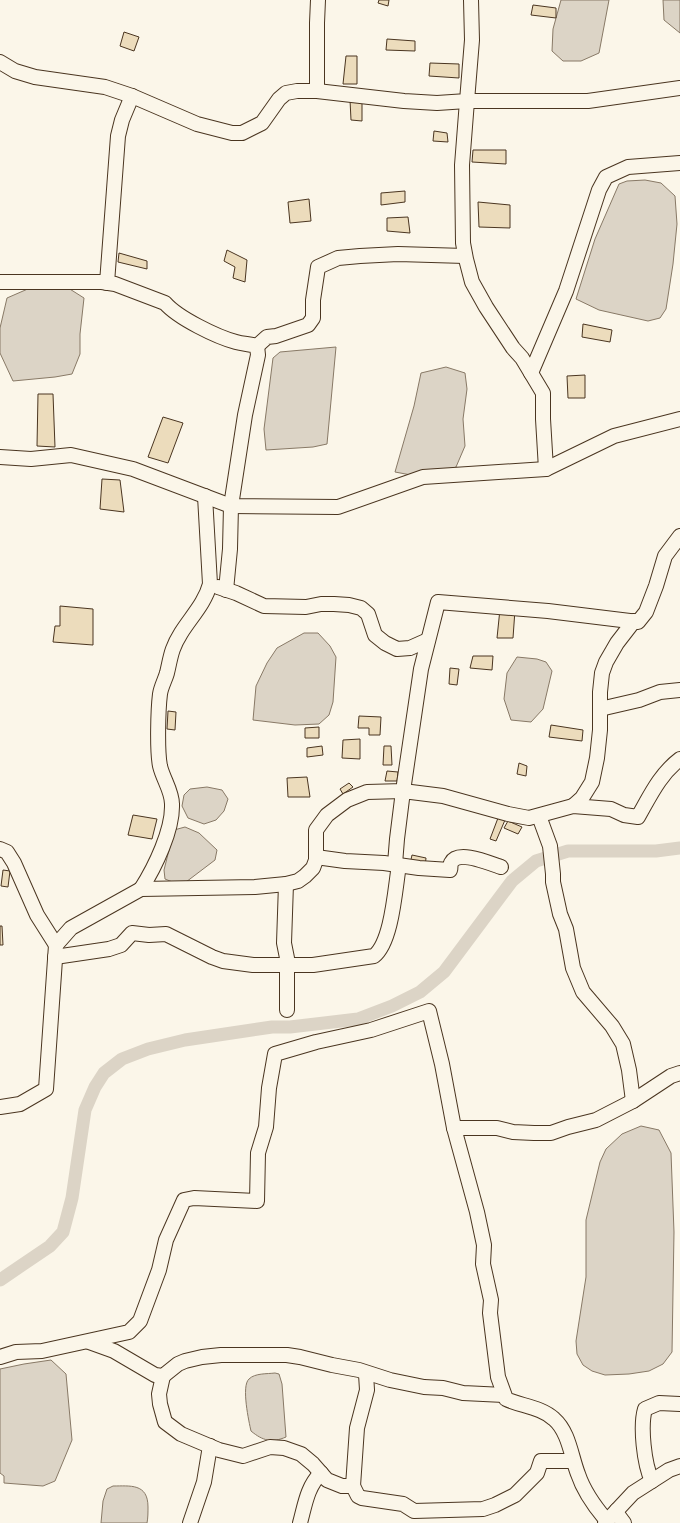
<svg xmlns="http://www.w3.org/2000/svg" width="680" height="1523" font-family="'Titillium Web',sans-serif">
  <rect width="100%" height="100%" fill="#fbf6e9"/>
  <g fill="#dcd4c6" stroke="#887966">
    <path d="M 561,0 L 609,0 L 599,53 L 581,61 L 563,61 L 552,51 L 553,29 Z"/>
    <path d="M 663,0 L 680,0 L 680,33 L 664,20 Z"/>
    <path d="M 645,180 L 661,183 L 675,196 L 677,224 L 673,264 L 666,309 L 660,318 L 648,321 L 599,310 L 576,299 L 595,239 L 619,184 L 627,181 Z"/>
    <path d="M 65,286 L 84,298 L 80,334 L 80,354 L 72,374 L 55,377 L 13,381 L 0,353 L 0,328 L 7,298 L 30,288 Z"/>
    <path d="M 336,347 L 327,444 L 313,447 L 266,450 L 264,429 L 273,358 L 280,352 Z"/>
    <path d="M 446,367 L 465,373 L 467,389 L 463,419 L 465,446 L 456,467 L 438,474 L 411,475 L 395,472 L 414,406 L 421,373 Z"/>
    <path d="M 304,633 L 318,633 L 330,646 L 336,657 L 333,702 L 329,715 L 319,724 L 295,725 L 253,720 L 256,686 L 267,663 L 277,648 Z"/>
    <path d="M 517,657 L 537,659 L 546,662 L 552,671 L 543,709 L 531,722 L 511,720 L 504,699 L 507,673 Z"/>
    <path d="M 207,787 L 222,790 L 228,799 L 224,811 L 216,820 L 204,824 L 188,818 L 182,806 L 184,795 L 190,789 Z"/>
    <path d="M 185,827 L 199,833 L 217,850 L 215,860 L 186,882 L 175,883 L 165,879 L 164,870 L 174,830 Z"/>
    <path d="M 641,1126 L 659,1130 L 671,1153 L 674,1232 L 672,1352 L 663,1364 L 649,1371 L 629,1374 L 605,1375 L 592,1371 L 583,1365 L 577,1354 L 576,1341 L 586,1277 L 586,1220 L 600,1162 L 606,1149 L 622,1134 Z"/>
    <path d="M 51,1360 L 66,1374 L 72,1440 L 55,1481 L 43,1486 L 4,1483 L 4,1476 L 0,1473 L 0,1369 L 24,1364 Z"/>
    <path d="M 275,1373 L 279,1374 L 282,1384 L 286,1437 C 272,1443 263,1441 251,1431 C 249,1422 241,1386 249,1379 C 255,1373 267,1374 275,1373 Z"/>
    <path d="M 113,1486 C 130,1486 148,1483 148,1507 C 148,1512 148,1518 147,1523 L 101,1523 L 103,1501 L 107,1489 Z"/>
  </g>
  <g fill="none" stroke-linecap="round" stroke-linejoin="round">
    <path stroke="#dcd4c6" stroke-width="13" d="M 0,1280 L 50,1246 L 63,1232 L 72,1198 L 85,1110 L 95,1087 L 104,1073 L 122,1059 L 148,1049 L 185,1040 L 272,1027 L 290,1027 L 358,1019 L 392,1006 L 420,992 L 444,972 L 512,881 L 536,861 L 568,851 L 656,851 L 680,848"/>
  </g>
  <g fill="#ecdcbc" stroke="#4a3520">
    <path d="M 379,0 L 389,0 L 388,6 L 378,3 Z"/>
    <path d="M 533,5 L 556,8 L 556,18 L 531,15 Z"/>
    <path d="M 124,32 L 139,37 L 134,51 L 120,46 Z"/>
    <path d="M 387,39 L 415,41 L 415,51 L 386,50 Z"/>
    <path d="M 346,56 L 357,56 L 357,84 L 343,84 Z"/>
    <path d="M 430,63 L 459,64 L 459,78 L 429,76 Z"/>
    <path d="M 350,100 L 362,101 L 362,121 L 351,120 Z"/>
    <path d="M 434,131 L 447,133 L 448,142 L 433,141 Z"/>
    <path d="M 473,150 L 506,150 L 506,164 L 472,162 Z"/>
    <path d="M 405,191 L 405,202 L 381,205 L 381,193 Z"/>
    <path d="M 309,199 L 311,221 L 290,223 L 288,202 Z"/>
    <path d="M 478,202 L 510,205 L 510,228 L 479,227 Z"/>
    <path d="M 408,217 L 410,233 L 387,231 L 387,218 Z"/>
    <path d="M 227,250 L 247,260 L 245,282 L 233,278 L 235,267 L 224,261 Z"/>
    <path d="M 119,253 L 147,261 L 147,269 L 118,262 Z"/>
    <path d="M 583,324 L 612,330 L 610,342 L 582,337 Z"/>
    <path d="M 585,375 L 585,398 L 568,398 L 567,376 Z"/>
    <path d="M 38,394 L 53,394 L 55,447 L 37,446 Z"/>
    <path d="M 163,417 L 183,423 L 168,463 L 148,457 Z"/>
    <path d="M 102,479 L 120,480 L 124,512 L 100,509 Z"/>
    <path d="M 60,606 L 93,609 L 93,645 L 53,642 L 55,626 L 60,626 Z"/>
    <path d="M 500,609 L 515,610 L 513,638 L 497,638 Z"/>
    <path d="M 473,656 L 493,656 L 492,670 L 470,668 Z"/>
    <path d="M 450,668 L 459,669 L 457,685 L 449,684 Z"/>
    <path d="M 168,711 L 176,712 L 175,730 L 167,729 Z"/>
    <path d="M 359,716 L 381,717 L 380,735 L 369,735 L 369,728 L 358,728 Z"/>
    <path d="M 551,725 L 583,730 L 582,741 L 549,737 Z"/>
    <path d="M 319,727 L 319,738 L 305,738 L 305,728 Z"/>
    <path d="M 360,739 L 360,759 L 342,758 L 343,740 Z"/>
    <path d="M 322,746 L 323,755 L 307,757 L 307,748 Z"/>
    <path d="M 384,746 L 391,746 L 392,765 L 383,765 Z"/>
    <path d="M 519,763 L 527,766 L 526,776 L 517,774 Z"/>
    <path d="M 387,771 L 398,772 L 397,781 L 385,781 Z"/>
    <path d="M 307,777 L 310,797 L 288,797 L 287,778 Z"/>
    <path d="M 349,783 L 353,787 L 343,794 L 340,789 Z"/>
    <path d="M 133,815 L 157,819 L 152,839 L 128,835 Z"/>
    <path d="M 498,818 L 505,820 L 496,841 L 490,839 Z"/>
    <path d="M 508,821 L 522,827 L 518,834 L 504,828 Z"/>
    <path d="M 412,855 L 426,858 L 425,867 L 410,864 Z"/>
    <path d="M 3,870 L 10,871 L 8,887 L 1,886 Z"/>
    <path d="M 0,926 L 2,926 L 3,945 L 0,945 Z"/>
  </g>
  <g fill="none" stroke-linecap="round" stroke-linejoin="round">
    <defs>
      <g id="minor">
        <path d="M 0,62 L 15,71 L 35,77 L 105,87 L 132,96 L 197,124 L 232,133 L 242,133 L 262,123 L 279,99 L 286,93 L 297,91 L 317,91 L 404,101 L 437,103 L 467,101 L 472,40 L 471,0"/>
        <path d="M 317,91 L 317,23 L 318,0"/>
        <path d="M 0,282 L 102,282 L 115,284 L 165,303 C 178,318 217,337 236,342 C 243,344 250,344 257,346 L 258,355 L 245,415 L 231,506 L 230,549 L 226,590"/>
        <path d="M 107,283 L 118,136 L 122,120 L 132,96"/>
        <path d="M 257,346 L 267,337 L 276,336 L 308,325 L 313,318 L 313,300 L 318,267 L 338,258 L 360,256 L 398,254 L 465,256"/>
        <path d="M 531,373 L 566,291 L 599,190 L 606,177 L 628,167 L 680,163"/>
        <path d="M 0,457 L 31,459 L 71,455 L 133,469 L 231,506 L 338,507 L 423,477 L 546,469 L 614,436 L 680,419"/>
        <path d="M 546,469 L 543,419 L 543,393 L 522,358 L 513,348 L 486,307 L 472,282 L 466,259 L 463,243 L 462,165 L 467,101 L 588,101 L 680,88"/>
        <path d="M 218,587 L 236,593 L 264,606 L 306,607 L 321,604 L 334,604 L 349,605 L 361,608 L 368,614 L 375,635 L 385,643 L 397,649 L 410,648 L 428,640"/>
        <path d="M 600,709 L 639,700 L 660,692 L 680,690"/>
        <path d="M 573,806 L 582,798 L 592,782 L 597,758 L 600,730 L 600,692 L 602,673 L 606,662 L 617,643 L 634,621"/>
        <path d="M 539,816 L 550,846 L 553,874 L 553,882 L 560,914 L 566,929 L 573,968 L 583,992 L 612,1026 L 623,1044 L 629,1070 L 633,1101"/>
        <path d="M 0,849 L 7,852 L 14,863 L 37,915 L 56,945"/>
        <path d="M 316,857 L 345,861 L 384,863 L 419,868 L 450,870 C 451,867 450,865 451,863 C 458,849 491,864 501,867"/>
        <path d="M 395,864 L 397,839 L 403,791 L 443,796 L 508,814 L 529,818 L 573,806 L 611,809 L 624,815 L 638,817 C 650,796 660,774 680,759"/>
        <path d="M 286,884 L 284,943 L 287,958 L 287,1010"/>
        <path d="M 141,889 C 155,867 173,830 172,804 C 172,791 163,779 160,766 C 157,751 158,710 160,694 C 161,687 165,680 167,673 C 171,656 171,649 181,633 C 191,617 205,603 210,584 L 205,496"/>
        <path d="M 55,957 L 109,949 L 121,945 L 132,933 L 149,935 L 166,934 L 212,957 L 223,961 L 253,965 L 313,965 L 374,956 C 392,942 395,889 399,865"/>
        <path d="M 0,1107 L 20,1104 L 46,1089 L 56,945 L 71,928 L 141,889 L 255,887 L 286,884 L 298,881 L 305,876 L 313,868 L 316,860 L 316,830 L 327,815 L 347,800 L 367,792 L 403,791 L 421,669 L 438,602 L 548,611 L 638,622 L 646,612 L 656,586 L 665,556 L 680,536"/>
        <path d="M 454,1128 L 477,1212 L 484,1245 L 483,1264 L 491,1300 L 490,1313 L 498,1377 L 506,1399 C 521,1406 541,1407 554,1419 C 569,1432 571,1456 578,1474 C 584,1492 595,1507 607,1521"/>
        <path d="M 89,1342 L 114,1351 L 155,1375 L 163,1376 L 178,1364 L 185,1361 L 202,1357 L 221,1355 L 287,1355 L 300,1357 L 332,1365 L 359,1370 L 390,1380 L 424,1387 L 443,1388 L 463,1393 L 504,1395"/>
        <path d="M 0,1357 L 16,1352 L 42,1351 L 129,1332 L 140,1321 L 159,1270 L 166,1240 L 184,1200 L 194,1198 L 257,1201 L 258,1153 L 266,1127 L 269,1088 L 275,1054 L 316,1042 L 371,1030 L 429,1011 L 442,1064 L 454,1128 L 497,1128 L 513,1132 L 534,1133 L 551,1133 L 568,1127 L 596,1120 L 633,1101 L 671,1076 L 680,1073"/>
        <path d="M 163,1376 L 159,1394 L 160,1404 L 165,1422 L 181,1434 L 219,1450 L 243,1456 L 270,1447 L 284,1448 L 301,1454 L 313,1464 L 327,1480 L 342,1486 L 353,1486 L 357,1428 L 367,1390 L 366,1374"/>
        <path d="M 652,1481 C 644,1464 640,1426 645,1409 L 659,1403 L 680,1404"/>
        <path d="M 353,1486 L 358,1496 L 362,1498 L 403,1504 L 414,1511 L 483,1509 L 495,1505 L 515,1495 L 537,1473 L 541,1461 L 573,1461"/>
        <path d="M 617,1510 L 618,1515 L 624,1523"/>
        <path d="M 190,1523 L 204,1482 L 210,1446"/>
        <path d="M 300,1523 C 305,1505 307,1487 321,1473"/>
        <path d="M 605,1523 L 633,1493 L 669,1470 L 680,1466"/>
      </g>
    </defs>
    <use href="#minor" stroke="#4a3520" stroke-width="16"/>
    <use href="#minor" stroke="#fbf6e9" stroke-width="14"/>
  </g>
</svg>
